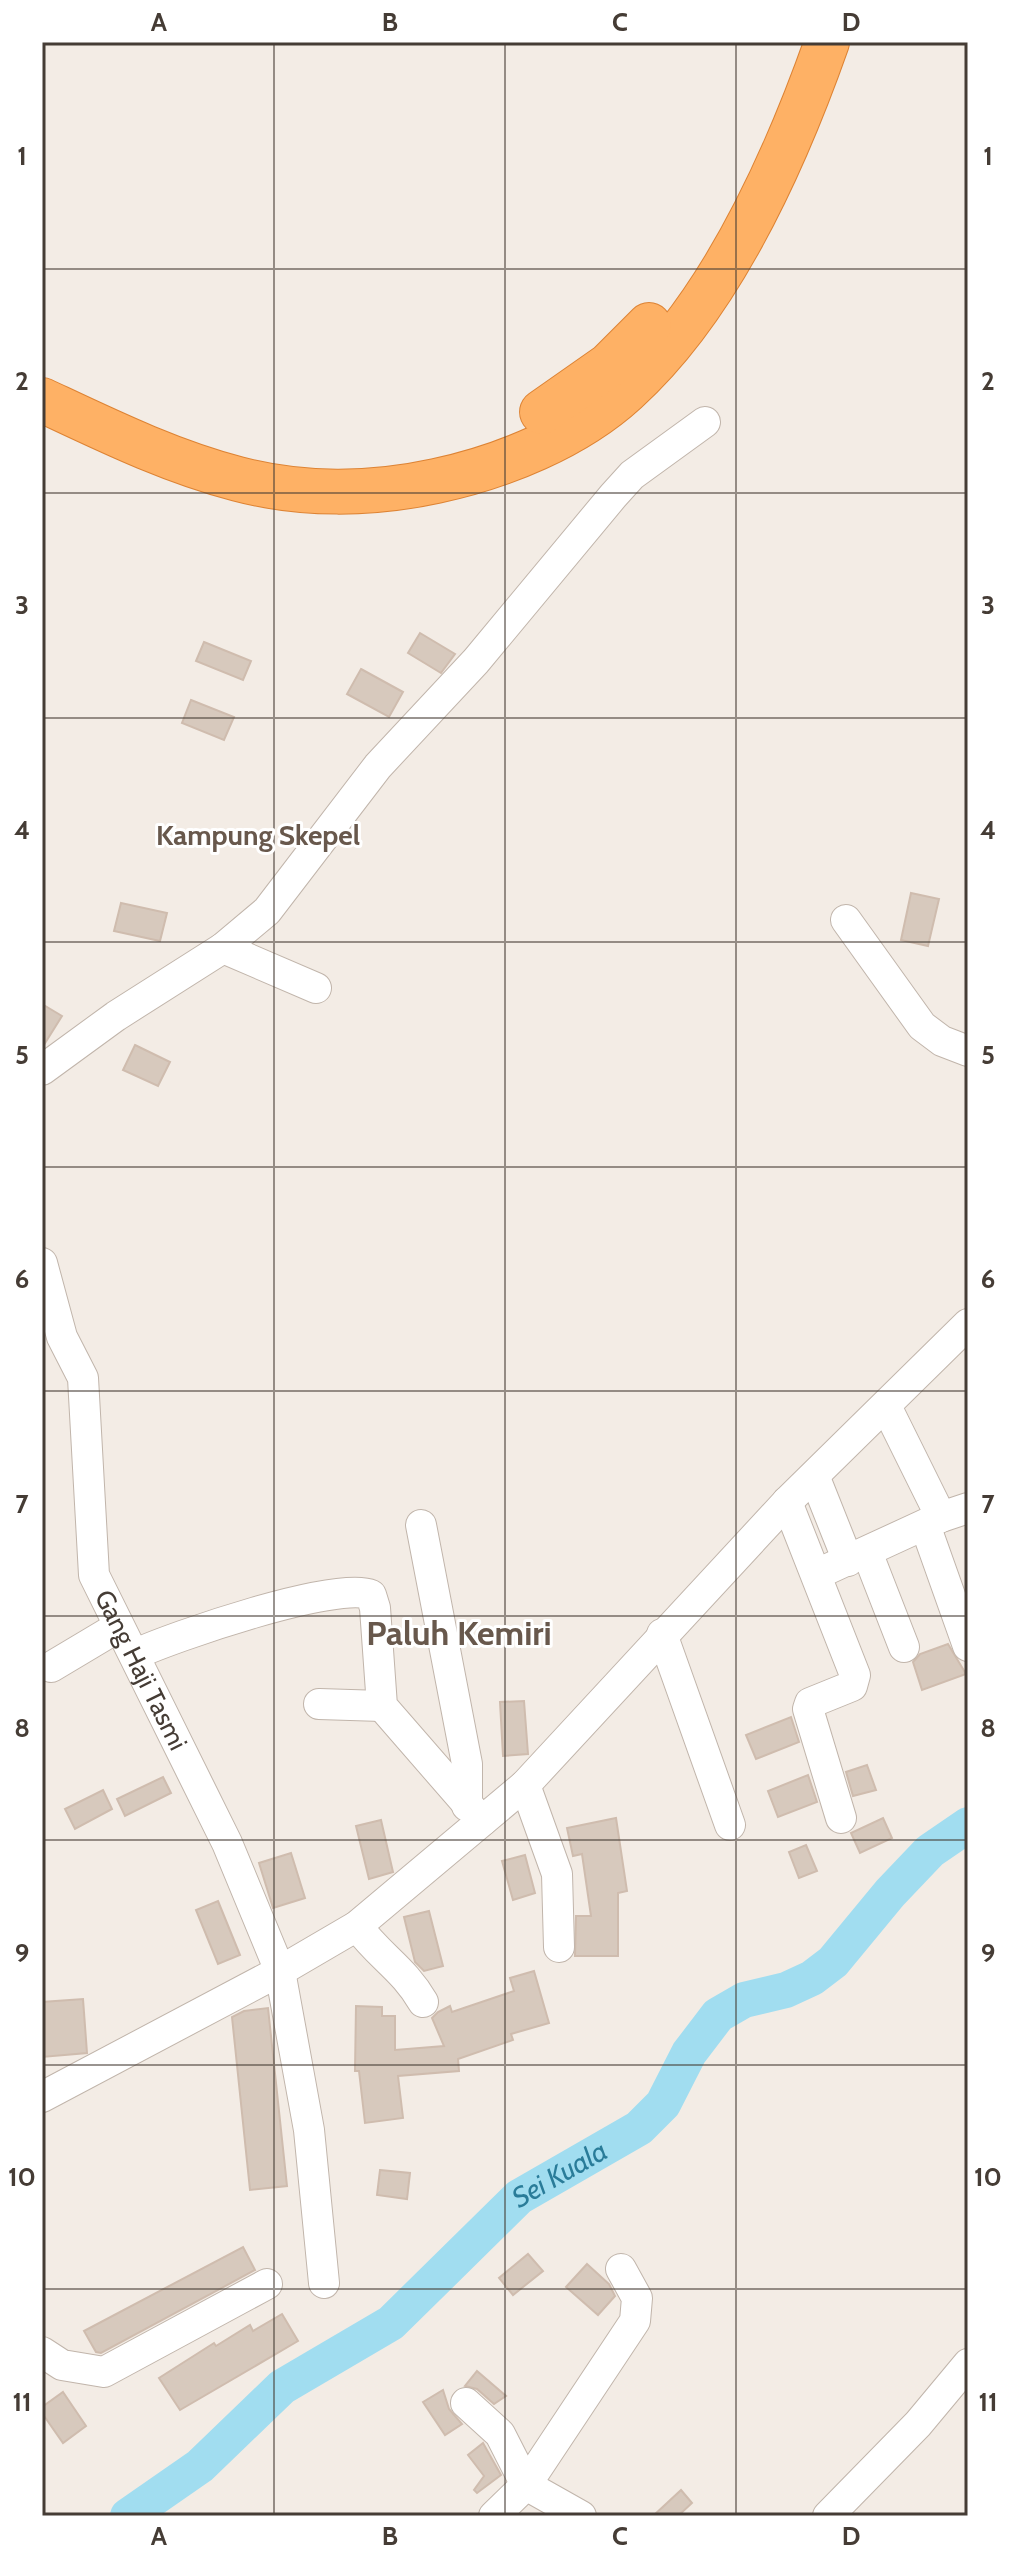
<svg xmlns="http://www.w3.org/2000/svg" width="1010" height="2558" font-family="Cabin,sans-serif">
  <rect width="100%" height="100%" fill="#f3ece5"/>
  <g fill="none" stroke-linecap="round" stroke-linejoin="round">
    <path stroke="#a1ddf0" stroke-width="36" id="s1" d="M 128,2516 L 200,2466 L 282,2387 L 391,2323 L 519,2197 L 639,2128 L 663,2104 L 689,2053 L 718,2015 L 744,2000 L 786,1990 L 812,1978 L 833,1962 L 890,1893 L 930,1851 L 968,1825"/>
  </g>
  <g fill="#d7c9bd" stroke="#cfbcae" stroke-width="2">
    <path d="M 420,633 L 455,654 L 441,673 L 408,653 Z"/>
    <path d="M 204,642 L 251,661 L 243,680 L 196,661 Z"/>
    <path d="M 361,669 L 403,692 L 389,717 L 347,694 Z"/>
    <path d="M 191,700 L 234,717 L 224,740 L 182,723 Z"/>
    <path d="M 911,893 L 939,899 L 928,946 L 901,940 Z"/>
    <path d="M 121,903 L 167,913 L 160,941 L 114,931 Z"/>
    <path d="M 42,1004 L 62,1016 L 42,1048 Z"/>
    <path d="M 135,1045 L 170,1062 L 158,1086 L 123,1070 Z"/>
    <path d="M 948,1644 L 966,1674 L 922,1690 L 913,1662 L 920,1654 Z"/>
    <path d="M 524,1701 L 528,1754 L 503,1756 L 500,1702 Z"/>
    <path d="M 791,1717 L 799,1742 L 756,1759 L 746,1735 Z"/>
    <path d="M 867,1765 L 876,1790 L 853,1796 L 846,1772 Z"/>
    <path d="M 808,1775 L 817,1802 L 778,1817 L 768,1791 Z"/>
    <path d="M 163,1777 L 171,1793 L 125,1816 L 117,1799 Z"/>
    <path d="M 103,1790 L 112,1809 L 75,1829 L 65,1809 Z"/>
    <path d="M 616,1818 L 627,1891 L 618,1893 L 618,1956 L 575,1956 L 576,1916 L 591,1916 L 582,1854 L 573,1856 L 567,1828 Z"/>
    <path d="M 883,1818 L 892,1838 L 860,1853 L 851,1833 Z"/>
    <path d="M 381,1820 L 393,1872 L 369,1879 L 356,1826 Z"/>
    <path d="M 806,1845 L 817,1871 L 799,1878 L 789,1852 Z"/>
    <path d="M 291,1853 L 305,1898 L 273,1908 L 259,1863 Z"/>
    <path d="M 525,1855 L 535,1893 L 513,1900 L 502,1861 Z"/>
    <path d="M 218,1901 L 240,1955 L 218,1964 L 196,1910 Z"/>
    <path d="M 429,1911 L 443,1966 L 424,1971 L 415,1962 L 404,1917 Z"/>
    <path d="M 534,1971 L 549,2023 L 511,2034 L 513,2040 L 458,2059 L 459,2071 L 398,2076 L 403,2118 L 365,2123 L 359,2071 L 355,2071 L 356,2006 L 382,2007 L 382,2016 L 395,2016 L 395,2050 L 444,2046 L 432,2018 L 438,2012 L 450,2006 L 452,2012 L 514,1991 L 510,1978 Z"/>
    <path d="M 83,1999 L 87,2053 L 42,2057 L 42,2002 Z"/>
    <path d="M 268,2008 L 287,2186 L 250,2190 L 232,2017 L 244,2011 Z"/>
    <path d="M 380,2170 L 410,2173 L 407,2199 L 377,2195 Z"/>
    <path d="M 243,2247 L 255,2270 L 101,2353 L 96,2352 L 84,2331 Z"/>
    <path d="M 528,2254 L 543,2271 L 513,2295 L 499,2278 Z"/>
    <path d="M 587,2264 L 609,2284 L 615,2296 L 598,2315 L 566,2287 Z"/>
    <path d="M 282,2314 L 298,2341 L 180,2410 L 159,2378 L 214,2343 L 216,2346 L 250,2325 L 253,2331 Z"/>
    <path d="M 477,2371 L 506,2396 L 494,2404 L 477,2389 L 465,2386 Z"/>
    <path d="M 443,2390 L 449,2409 L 462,2424 L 445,2435 L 423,2402 Z"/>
    <path d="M 63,2392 L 86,2426 L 63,2443 L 42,2413 L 42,2407 Z"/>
    <path d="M 483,2443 L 501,2475 L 477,2493 L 474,2490 L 484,2476 L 468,2455 Z"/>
    <path d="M 681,2490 L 692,2503 L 678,2516 L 653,2516 Z"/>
  </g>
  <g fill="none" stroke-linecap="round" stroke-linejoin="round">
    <defs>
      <g id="minor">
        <path d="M 846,920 L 922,1026 L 942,1041 L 968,1051"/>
        <path d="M 223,948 L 316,988"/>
        <path d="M 42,1070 L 116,1016 L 223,948 L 267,911 L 378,766 L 476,661 L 613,496 L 632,475 L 705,422"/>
        <path id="s2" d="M 42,1263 L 62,1337 L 83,1378 L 94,1575 L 227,1843 L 280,1971 L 309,2130 L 324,2283"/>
        <path d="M 886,1406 L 941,1517"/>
        <path d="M 815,1478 L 848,1561"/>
        <path d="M 787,1502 L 855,1675 L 852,1686 L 810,1703 L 808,1709 L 841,1818"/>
        <path d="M 421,1525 L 467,1764 L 467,1806"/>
        <path d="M 925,1525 L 968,1646"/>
        <path d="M 867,1552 L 904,1647"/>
        <path d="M 828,1569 L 941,1517 L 968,1508"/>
        <path d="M 662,1634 L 730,1825"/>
        <path d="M 136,1654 C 172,1637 338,1580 371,1595 L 375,1608 L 382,1706 L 482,1821"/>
        <path d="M 51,1667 L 118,1627"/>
        <path d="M 319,1704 L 382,1706"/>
        <path d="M 525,1785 L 557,1874 L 559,1947"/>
        <path d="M 357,1926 C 380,1957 404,1969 423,2002"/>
        <path d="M 42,2097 L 280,1971 L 357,1926 L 525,1785 L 787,1502 L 968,1324"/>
        <path d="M 42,2352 L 62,2365 L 104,2372 L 267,2284"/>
        <path d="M 466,2403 L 500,2434 L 526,2485 L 581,2516"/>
        <path d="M 494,2516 L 526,2485 L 635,2321 L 637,2298 L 621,2269"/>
        <path d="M 828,2516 L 918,2424 L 968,2364"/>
      </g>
      <g id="highway">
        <path d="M 42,400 C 106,430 169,461 238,479 C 302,496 372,495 436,481 C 502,467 576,437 626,391 C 721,305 785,161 827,42"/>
        <path d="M 542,412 L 609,365 L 649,325"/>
      </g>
    </defs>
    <use href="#minor" stroke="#c1b5ab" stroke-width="32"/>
    <use href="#highway" stroke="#dd8334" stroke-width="46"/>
    <use href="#minor" stroke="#fff" stroke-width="30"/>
    <use href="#highway" stroke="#feb165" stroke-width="44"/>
  </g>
  <path fill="none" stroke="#453c35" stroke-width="2" stroke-opacity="0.55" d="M 274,42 L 274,2516M 505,42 L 505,2516M 736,42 L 736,2516M 42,269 L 968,269M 42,493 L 968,493M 42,718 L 968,718M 42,942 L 968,942M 42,1167 L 968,1167M 42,1391 L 968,1391M 42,1616 L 968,1616M 42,1840 L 968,1840M 42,2065 L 968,2065M 42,2289 L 968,2289"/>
  <g text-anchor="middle" stroke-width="6" stroke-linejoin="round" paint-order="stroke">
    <g font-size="26" fill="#453c35" stroke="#fff">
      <text dy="9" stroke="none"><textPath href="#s2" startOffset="426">Gang Haji Tasmi</textPath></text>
    </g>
    <g font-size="28" font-weight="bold" fill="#68584c" stroke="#fff">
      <text x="258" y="845">Kampung Skepel</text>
    </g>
    <g font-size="28" font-style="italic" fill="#2a7c99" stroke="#fff">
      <text dy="10" stroke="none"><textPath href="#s1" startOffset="554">Sei Kuala</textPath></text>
    </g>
    <g font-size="34" font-weight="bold" fill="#68584c" stroke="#fff">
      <text x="459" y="1645">Paluh Kemiri</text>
    </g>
  </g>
  <rect width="1010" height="2558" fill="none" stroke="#ffffff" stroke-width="88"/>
  <rect x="44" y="44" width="922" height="2470" fill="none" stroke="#453c35" stroke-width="3"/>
  <g font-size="26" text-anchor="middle" font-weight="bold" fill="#453c35">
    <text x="159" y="31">A</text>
    <text x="390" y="31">B</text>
    <text x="620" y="31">C</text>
    <text x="851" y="31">D</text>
    <text x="22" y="165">1</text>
    <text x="988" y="165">1</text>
    <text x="22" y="390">2</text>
    <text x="988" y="390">2</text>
    <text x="22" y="614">3</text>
    <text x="988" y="614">3</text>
    <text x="22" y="839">4</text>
    <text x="988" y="839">4</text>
    <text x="22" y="1064">5</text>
    <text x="988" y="1064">5</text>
    <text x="22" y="1288">6</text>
    <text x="988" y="1288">6</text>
    <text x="22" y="1513">7</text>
    <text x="988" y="1513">7</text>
    <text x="22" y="1737">8</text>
    <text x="988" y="1737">8</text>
    <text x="22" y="1962">9</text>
    <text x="988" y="1962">9</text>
    <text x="22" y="2186">10</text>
    <text x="988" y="2186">10</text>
    <text x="22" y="2411">11</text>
    <text x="988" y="2411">11</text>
    <text x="159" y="2545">A</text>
    <text x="390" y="2545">B</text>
    <text x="620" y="2545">C</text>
    <text x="851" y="2545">D</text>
  </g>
</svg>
